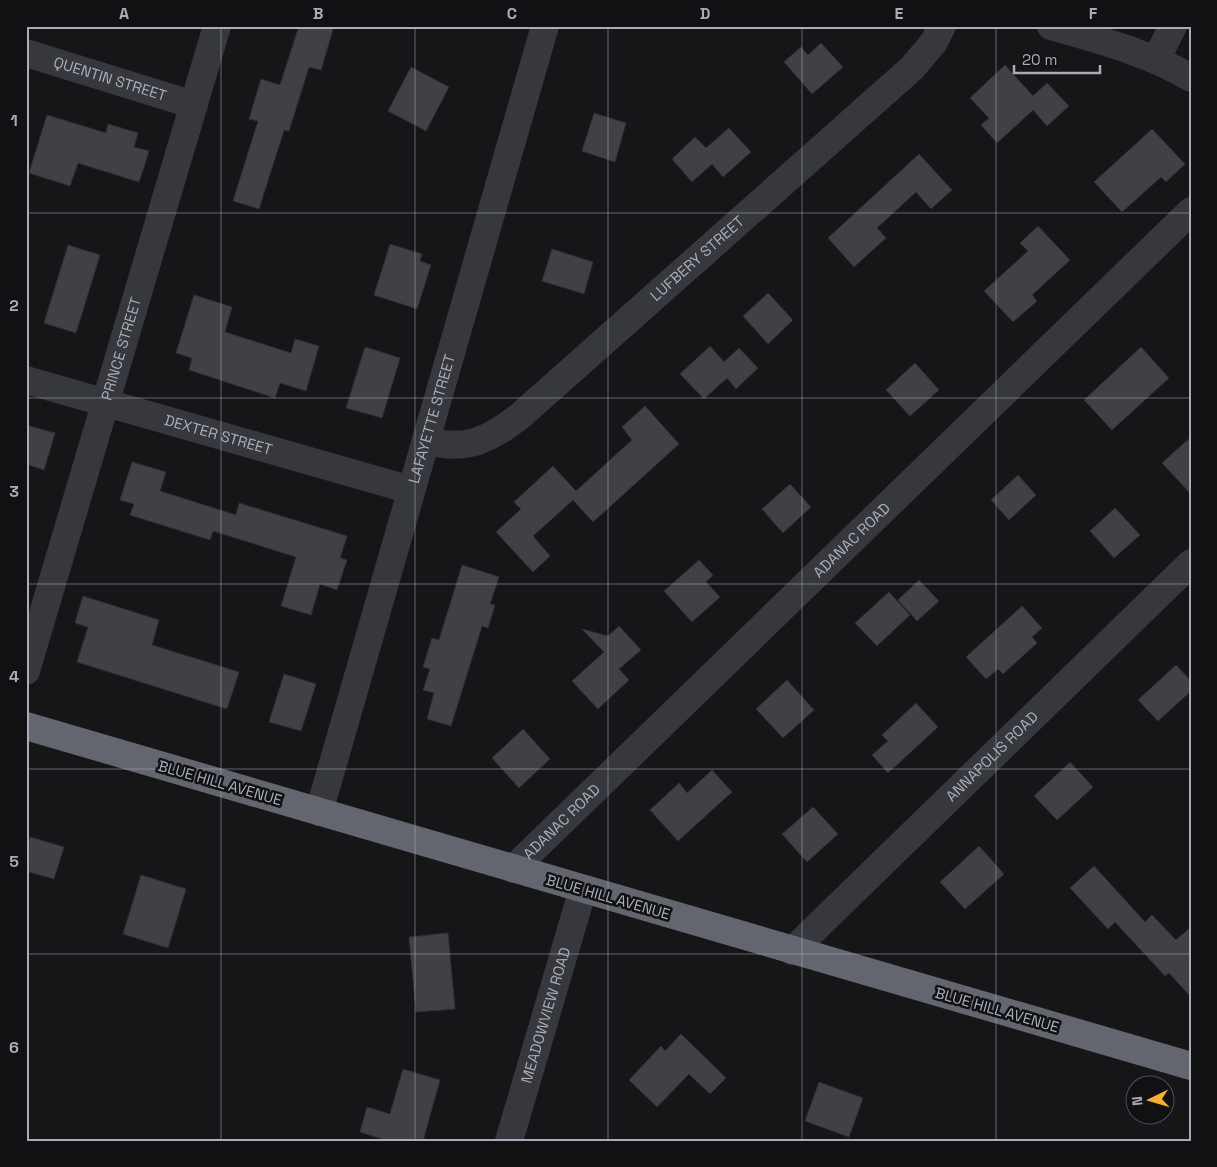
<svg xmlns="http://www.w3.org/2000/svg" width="1217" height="1167" font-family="'Space Grotesk',sans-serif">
  <rect width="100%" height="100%" fill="#161618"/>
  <g fill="#404145" stroke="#303034">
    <path d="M 299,26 L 334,26 L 321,70 L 309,67 L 289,131 L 284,130 L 259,209 L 233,201 L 258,121 L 249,119 L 261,79 L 280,85 Z"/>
    <path d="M 821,43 L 843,67 L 812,94 L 784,62 L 801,47 L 808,55 Z"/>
    <path d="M 1005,65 L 1033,96 L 1047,83 L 1069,106 L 1047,126 L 1033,110 L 997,143 L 981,125 L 989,118 L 970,98 Z"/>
    <path d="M 411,67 L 449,87 L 426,131 L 388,111 Z"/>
    <path d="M 594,113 L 626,123 L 615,162 L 582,151 Z"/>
    <path d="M 47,115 L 106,133 L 108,124 L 138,133 L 134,147 L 149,151 L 139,182 L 78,163 L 70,186 L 29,173 Z"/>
    <path d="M 729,128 L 751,152 L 723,177 L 712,164 L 692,182 L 672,159 L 695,137 L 706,148 Z"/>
    <path d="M 1152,129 L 1185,164 L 1166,182 L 1161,177 L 1122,212 L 1094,182 Z"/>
    <path d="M 919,154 L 952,190 L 931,209 L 916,192 L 877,228 L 886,238 L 854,267 L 828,238 Z"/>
    <path d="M 1038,226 L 1070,260 L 1032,295 L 1037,301 L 1013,322 L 984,291 L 1028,251 L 1020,243 Z"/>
    <path d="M 390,244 L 422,254 L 420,261 L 431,265 L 417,309 L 374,295 Z"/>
    <path d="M 68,245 L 100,255 L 76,333 L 44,323 Z"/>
    <path d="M 552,249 L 593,262 L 584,294 L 542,281 Z"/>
    <path d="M 768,293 L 793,320 L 768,344 L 743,316 Z"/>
    <path d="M 194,295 L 232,307 L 225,332 L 291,353 L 295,339 L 319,346 L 306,391 L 280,383 L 275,398 L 189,370 L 192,358 L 176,353 Z"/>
    <path d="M 710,346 L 724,362 L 739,348 L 758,368 L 736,389 L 727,378 L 704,399 L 680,374 Z"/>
    <path d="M 365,347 L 400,358 L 382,418 L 346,408 Z"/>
    <path d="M 1141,347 L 1169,378 L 1112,430 L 1084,400 Z"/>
    <path d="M 915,363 L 939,390 L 910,416 L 886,390 Z"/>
    <path d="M 645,406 L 679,444 L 593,522 L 573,500 L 533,536 L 550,556 L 533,572 L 496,532 L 521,509 L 514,502 L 553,466 L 576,491 L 632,440 L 622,427 Z"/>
    <path d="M 26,425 L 55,433 L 44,470 L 26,464 Z"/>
    <path d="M 1191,437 L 1191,494 L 1162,463 Z"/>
    <path d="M 132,462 L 166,472 L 160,491 L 236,515 L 239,503 L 347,536 L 340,558 L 347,560 L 337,590 L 320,584 L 311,615 L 281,606 L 296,557 L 213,531 L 210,540 L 130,515 L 134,504 L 120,500 Z"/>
    <path d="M 1018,475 L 1036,495 L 1009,520 L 991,500 Z"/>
    <path d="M 790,484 L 811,507 L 783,533 L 762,509 Z"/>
    <path d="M 1115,508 L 1140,535 L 1114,558 L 1090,531 Z"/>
    <path d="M 699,560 L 713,575 L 706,582 L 720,597 L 692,622 L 664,591 Z"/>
    <path d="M 462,565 L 499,577 L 490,604 L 495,605 L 488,628 L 482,626 L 451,726 L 427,719 L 434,693 L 423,690 L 430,669 L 423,667 L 432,638 L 439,640 Z"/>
    <path d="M 919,580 L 939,601 L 917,621 L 898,600 Z"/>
    <path d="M 889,592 L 910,615 L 877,646 L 855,623 Z"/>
    <path d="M 83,596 L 159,620 L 152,645 L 239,672 L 227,709 L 77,662 L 88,627 L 75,623 Z"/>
    <path d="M 1022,606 L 1042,628 L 1032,637 L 1037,643 L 1003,674 L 998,669 L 986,679 L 966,657 Z"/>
    <path d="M 619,626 L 641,650 L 619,669 L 629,680 L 598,709 L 572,681 L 604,652 L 582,629 L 608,636 Z"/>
    <path d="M 1176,665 L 1191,681 L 1191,691 L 1158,721 L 1138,700 Z"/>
    <path d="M 284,674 L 316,684 L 301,731 L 269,722 Z"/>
    <path d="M 787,680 L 814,710 L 783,738 L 756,709 Z"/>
    <path d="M 916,703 L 938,727 L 888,773 L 872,755 L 888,741 L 882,735 Z"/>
    <path d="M 523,729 L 550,759 L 519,788 L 492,758 Z"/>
    <path d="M 1070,762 L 1093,787 L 1057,820 L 1034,796 Z"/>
    <path d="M 712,770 L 732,792 L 678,841 L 650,810 L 679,783 L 687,793 Z"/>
    <path d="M 813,807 L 838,834 L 807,862 L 782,834 Z"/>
    <path d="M 30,837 L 64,847 L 54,879 L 26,871 L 26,849 Z"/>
    <path d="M 979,846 L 1004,874 L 965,909 L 940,882 Z"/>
    <path d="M 1094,866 L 1145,922 L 1152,915 L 1176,940 L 1191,927 L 1191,997 L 1169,973 L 1165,976 L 1115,922 L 1108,929 L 1070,888 Z"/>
    <path d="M 141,875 L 186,889 L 168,948 L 123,934 Z"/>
    <path d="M 448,933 L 455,1009 L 416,1012 L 409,937 Z"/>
    <path d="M 681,1034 L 726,1078 L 710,1094 L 689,1074 L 657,1107 L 629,1080 L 661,1046 L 665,1051 Z"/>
    <path d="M 403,1069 L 440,1080 L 423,1141 L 388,1141 L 360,1132 L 367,1107 L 390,1114 Z"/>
    <path d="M 819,1082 L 863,1098 L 849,1137 L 805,1121 Z"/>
  </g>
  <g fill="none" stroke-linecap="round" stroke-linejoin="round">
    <g stroke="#37383d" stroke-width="28">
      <path d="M 1051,26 C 1099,40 1147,52 1191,78"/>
      <path id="s1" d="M 26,53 L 194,105"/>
      <path d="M 1156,60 L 1173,26"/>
      <path id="s2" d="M 26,380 L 411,490"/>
      <path id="s3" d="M 426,441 C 466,451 488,441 520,416 L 912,68 L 934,42 L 942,26"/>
      <path id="s4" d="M 26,671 L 217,26"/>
      <path id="s5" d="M 319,812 L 545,26"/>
      <path id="s6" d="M 513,869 L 1191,211"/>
      <path id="s7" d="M 792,951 L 1191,563"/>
      <path id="s8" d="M 509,1141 L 583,889"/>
    </g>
    <path stroke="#63666e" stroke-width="28" d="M 26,726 L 1191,1066"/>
  </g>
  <path fill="none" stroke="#a8adb8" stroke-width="1" stroke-opacity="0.55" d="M 221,26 L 221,1141M 415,26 L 415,1141M 608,26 L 608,1141M 802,26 L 802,1141M 996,26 L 996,1141M 26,213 L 1191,213M 26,398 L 1191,398M 26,584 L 1191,584M 26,769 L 1191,769M 26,954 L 1191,954"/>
  <g text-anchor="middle" stroke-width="5" stroke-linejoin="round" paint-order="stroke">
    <g font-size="15" fill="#a8adb8" stroke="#111113">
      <text dy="5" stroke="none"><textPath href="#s1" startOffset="88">QUENTIN STREET</textPath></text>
      <text dy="5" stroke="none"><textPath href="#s3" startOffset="339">LUFBERY STREET</textPath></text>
      <text dy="5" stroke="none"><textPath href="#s4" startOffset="336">PRINCE STREET</textPath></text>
      <text dy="5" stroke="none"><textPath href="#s5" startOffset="409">LAFAYETTE STREET</textPath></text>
      <text dy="5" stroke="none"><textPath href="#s2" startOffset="200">DEXTER STREET</textPath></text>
      <text dy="5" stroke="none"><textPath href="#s6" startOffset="472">ADANAC ROAD</textPath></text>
      <text dy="5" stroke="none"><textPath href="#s7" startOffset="279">ANNAPOLIS ROAD</textPath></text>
      <text transform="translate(220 783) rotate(16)" y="5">BLUE HILL AVENUE</text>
      <text dy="5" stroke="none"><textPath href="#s6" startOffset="68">ADANAC ROAD</textPath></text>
      <text transform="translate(608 897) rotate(16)" y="5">BLUE HILL AVENUE</text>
      <text transform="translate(997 1010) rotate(16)" y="5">BLUE HILL AVENUE</text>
      <text dy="5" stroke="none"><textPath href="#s8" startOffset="131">MEADOWVIEW ROAD</textPath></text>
    </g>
  </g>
  <rect width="1217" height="1167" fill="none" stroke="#111113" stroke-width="55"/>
  <g transform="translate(1150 1100) rotate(265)"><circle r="24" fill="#111113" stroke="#4d4f55"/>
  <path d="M0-4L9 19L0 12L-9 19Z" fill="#f2b134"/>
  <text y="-8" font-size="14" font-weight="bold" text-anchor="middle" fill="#a8adb8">N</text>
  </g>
  <path d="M1014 65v8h86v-8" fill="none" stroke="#a8adb8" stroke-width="2.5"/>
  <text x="1022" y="65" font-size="15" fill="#a8adb8" stroke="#111113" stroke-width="4" paint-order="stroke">20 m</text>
  <rect x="28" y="28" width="1162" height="1112" fill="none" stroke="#a8adb8" stroke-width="2"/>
  <g font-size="16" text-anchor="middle" font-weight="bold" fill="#a8adb8">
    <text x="124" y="19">A</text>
    <text x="318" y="19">B</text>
    <text x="512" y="19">C</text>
    <text x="705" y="19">D</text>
    <text x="899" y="19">E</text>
    <text x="1093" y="19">F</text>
    <text x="14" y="126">1</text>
    <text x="14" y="311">2</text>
    <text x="14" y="497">3</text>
    <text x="14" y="682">4</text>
    <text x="14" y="867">5</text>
    <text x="14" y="1053">6</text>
  </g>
</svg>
